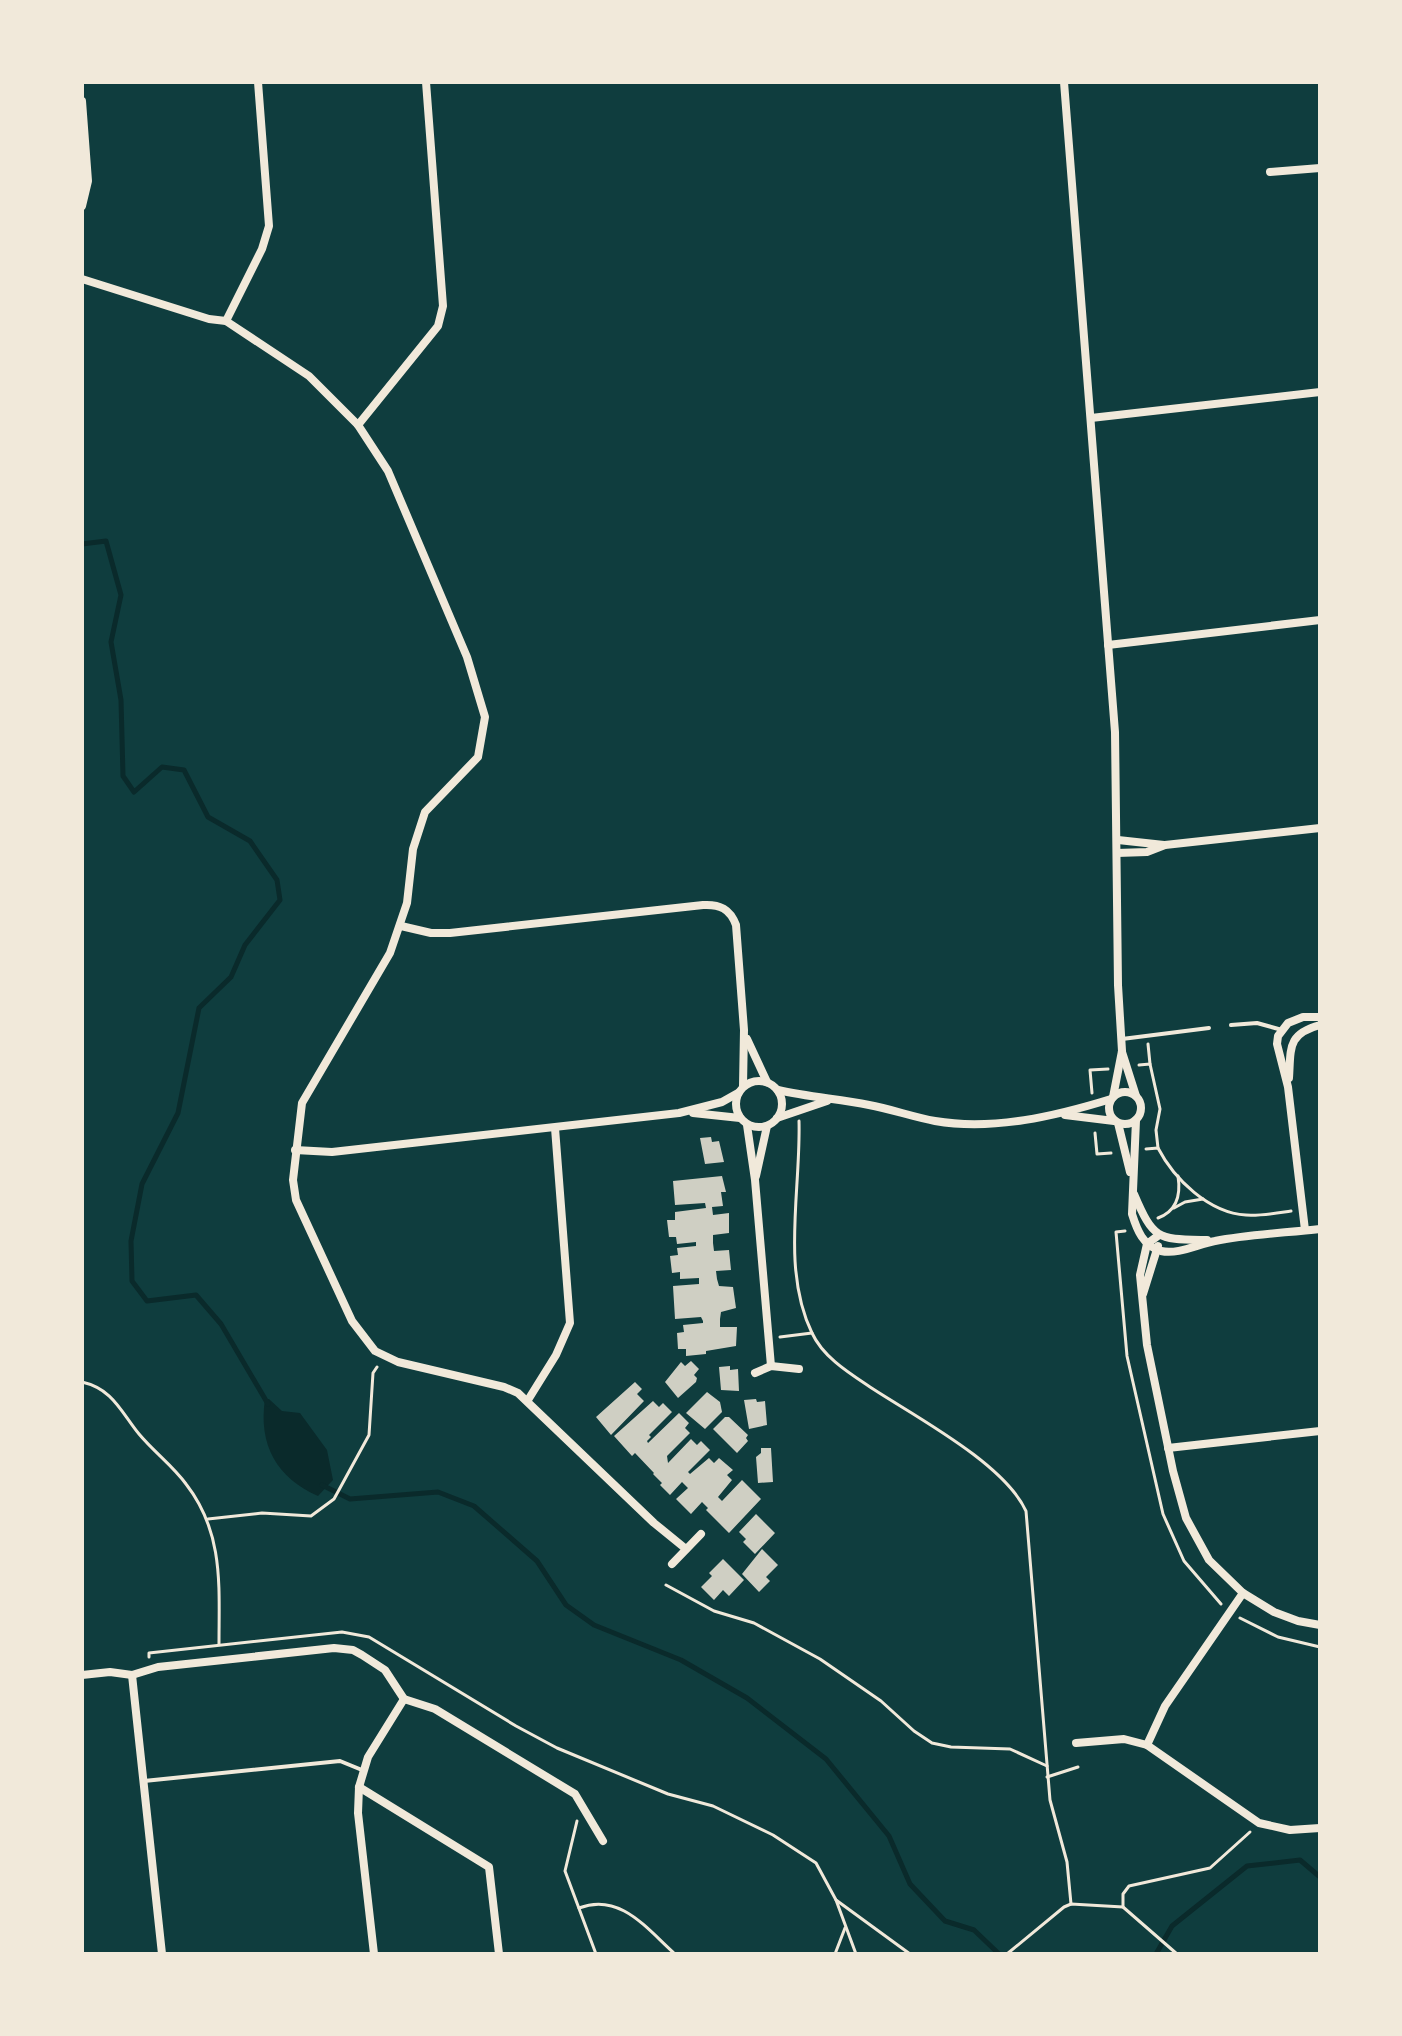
<svg xmlns="http://www.w3.org/2000/svg" width="1402" height="2036" font-family="'Work Sans',sans-serif">
  <rect width="100%" height="100%" fill="#0f3d3e"/>
  <path fill="#0a2a2b" d="M 265,1399 L 269,1399 L 282,1411 L 300,1413 L 327,1450 L 333,1480 L 318,1496 C 277,1478 258,1445 265,1399 Z"/>
  <g fill="none" stroke-linecap="round" stroke-linejoin="round">
    <g stroke="#0a2a2b" stroke-width="5">
      <path d="M 82,544 L 106,541 L 121,595 L 111,642 L 121,700 L 123,776 L 134,792 L 162,767 L 184,770 L 208,817 L 250,841 L 277,880 L 280,900 L 245,945 L 231,977 L 199,1008 L 178,1113 L 142,1184 L 131,1241 L 132,1281 L 147,1301 L 196,1295 L 221,1324 L 268,1404"/>
      <path d="M 322,1485 L 350,1499 L 438,1492 L 474,1506 L 537,1561 L 566,1605 L 594,1625 L 681,1660 L 747,1698 L 826,1759 L 889,1836 L 910,1884 L 945,1921 L 974,1930 L 999,1954"/>
      <path d="M 1156,1954 L 1172,1926 L 1247,1866 L 1300,1860 L 1320,1877"/>
    </g>
  </g>
  <g fill="#cfcfc3">
    <path d="M 711,1137 L 712,1142 L 719,1141 L 724,1162 L 705,1164 L 700,1138 Z"/>
    <path d="M 722,1176 L 726,1192 L 721,1192 L 723,1206 L 712,1207 L 713,1215 L 729,1213 L 729,1233 L 713,1235 L 713,1243 L 714,1251 L 729,1250 L 731,1270 L 716,1271 L 717,1279 L 719,1286 L 733,1287 L 736,1308 L 721,1312 L 720,1319 L 720,1327 L 737,1327 L 736,1346 L 706,1351 L 706,1354 L 686,1356 L 686,1349 L 678,1349 L 677,1333 L 684,1332 L 683,1325 L 703,1323 L 703,1321 L 701,1317 L 675,1319 L 673,1286 L 699,1284 L 699,1278 L 680,1279 L 680,1272 L 672,1273 L 670,1256 L 678,1255 L 677,1248 L 696,1246 L 696,1242 L 677,1244 L 676,1237 L 669,1237 L 667,1220 L 675,1220 L 675,1212 L 706,1208 L 705,1203 L 675,1205 L 673,1181 Z"/>
    <path d="M 691,1361 L 699,1369 L 694,1375 L 697,1378 L 696,1382 L 678,1398 L 665,1382 L 681,1362 L 685,1366 Z"/>
    <path d="M 730,1366 L 730,1370 L 738,1369 L 739,1391 L 721,1390 L 719,1367 Z"/>
    <path d="M 635,1382 L 642,1389 L 637,1394 L 644,1401 L 611,1435 L 596,1417 Z"/>
    <path d="M 707,1392 L 720,1402 L 722,1412 L 705,1429 L 686,1413 Z"/>
    <path d="M 756,1399 L 757,1402 L 765,1401 L 767,1425 L 749,1429 L 744,1400 Z"/>
    <path d="M 653,1401 L 659,1407 L 663,1403 L 672,1412 L 649,1435 L 651,1437 L 647,1441 L 648,1443 L 679,1413 L 689,1423 L 685,1428 L 690,1433 L 667,1456 L 668,1463 L 691,1439 L 697,1445 L 701,1441 L 710,1450 L 688,1472 L 690,1474 L 709,1458 L 714,1463 L 719,1458 L 733,1470 L 727,1475 L 732,1480 L 718,1497 L 722,1501 L 742,1480 L 761,1499 L 729,1533 L 706,1510 L 708,1508 L 702,1502 L 691,1514 L 676,1499 L 688,1488 L 682,1482 L 670,1495 L 660,1485 L 662,1483 L 653,1474 L 654,1473 L 635,1453 L 632,1456 L 614,1436 Z"/>
    <path d="M 725,1417 L 729,1417 L 748,1435 L 746,1438 L 748,1441 L 737,1453 L 713,1429 Z"/>
    <path d="M 761,1448 L 771,1448 L 773,1482 L 758,1483 L 756,1457 L 761,1453 Z"/>
    <path d="M 756,1514 L 775,1533 L 755,1554 L 743,1542 L 746,1539 L 739,1532 Z"/>
    <path d="M 762,1549 L 778,1565 L 766,1577 L 770,1581 L 759,1592 L 742,1574 Z"/>
    <path d="M 723,1559 L 744,1580 L 729,1596 L 723,1590 L 714,1600 L 701,1587 L 712,1576 L 709,1573 Z"/>
  </g>
  <g fill="none" stroke-linecap="round" stroke-linejoin="round">
    <g stroke="#f1e9da" stroke-width="3">
      <path d="M 1148,1044 L 1150,1064"/>
      <path d="M 1139,1065 L 1150,1064 L 1160,1109 L 1156,1130 L 1158,1148"/>
      <path d="M 1092,1093 L 1090,1070 L 1108,1069"/>
      <path d="M 799,1121 C 801,1190 781,1269 812,1333 C 823,1357 849,1373 870,1387 C 914,1416 1004,1463 1026,1511 L 1050,1800 L 1067,1862 L 1071,1904"/>
      <path d="M 1095,1133 L 1097,1154 L 1111,1153"/>
      <path d="M 1146,1149 L 1158,1148 C 1174,1179 1209,1213 1246,1215 C 1261,1216 1277,1213 1291,1211"/>
      <path d="M 1174,1208 L 1185,1202 L 1203,1199"/>
      <path d="M 1158,1218 C 1177,1211 1181,1195 1178,1176"/>
      <path d="M 1125,1231 L 1116,1232 L 1127,1356 L 1163,1514 L 1184,1561 L 1221,1604"/>
      <path d="M 780,1337 L 812,1333"/>
      <path d="M 82,1382 C 113,1389 121,1412 139,1434 C 154,1452 173,1466 186,1484 C 224,1533 219,1585 219,1644"/>
      <path d="M 208,1519 L 262,1513 L 311,1516 L 334,1499 L 369,1435 L 373,1373 L 377,1367"/>
      <path d="M 666,1585 L 714,1611 L 754,1623 L 820,1659 L 881,1701 L 914,1731 L 932,1743 L 951,1747 L 1010,1749 L 1047,1766"/>
      <path d="M 1240,1618 L 1278,1637 L 1320,1647"/>
      <path d="M 149,1657 L 149,1653 L 342,1632 L 369,1637 L 516,1726 L 557,1748 L 668,1794 L 713,1806 L 773,1835 L 816,1863 L 836,1900 L 910,1954"/>
      <path d="M 1047,1777 L 1078,1767"/>
      <path d="M 577,1821 L 565,1871 L 596,1954"/>
      <path d="M 836,1900 L 856,1954"/>
      <path d="M 1123,1907 L 1123,1894 L 1129,1886 L 1210,1868 L 1250,1832"/>
      <path d="M 579,1908 C 620,1892 647,1929 675,1954"/>
      <path d="M 835,1954 L 845,1928"/>
      <path d="M 1007,1954 L 1064,1907 L 1071,1904 L 1123,1907 L 1177,1954"/>
    </g>
    <g stroke="#f1e9da" stroke-width="4">
      <path d="M 1231,1025 L 1257,1023 L 1282,1030"/>
      <path d="M 1122,1039 L 1209,1028"/>
      <path d="M 144,1781 L 340,1761 L 362,1770"/>
    </g>
    <g stroke="#f1e9da" stroke-width="8">
      <path d="M 1064,82 L 1115,732 L 1118,985 L 1122,1051 L 1113,1097"/>
      <path d="M 82,101 L 88,181 L 82,206"/>
      <path d="M 1270,172 L 1320,168"/>
      <path d="M 82,279 L 209,319 L 226,321 L 309,376 L 358,425 L 388,471 L 467,657 L 485,717 L 478,757 L 425,812 L 413,849 L 407,903 L 390,953 L 302,1103 L 293,1180 L 296,1200 L 352,1321 L 375,1351 L 398,1362 L 504,1387 L 518,1393 L 654,1523 L 686,1549"/>
      <path d="M 226,321 L 262,249 L 269,226 L 258,82"/>
      <path d="M 1091,418 L 1320,392"/>
      <path d="M 358,425 L 438,326 L 443,306 L 426,82"/>
      <path d="M 1108,645 L 1320,620"/>
      <path d="M 1118,840 L 1164,845"/>
      <path d="M 1117,853 L 1147,852 L 1165,845 L 1320,828"/>
      <path d="M 401,926 L 431,933 L 450,933 L 703,905 C 720,904 730,909 736,925 L 744,1030 L 743,1086"/>
      <path d="M 747,1039 L 767,1082"/>
      <path d="M 1122,1052 L 1136,1096"/>
      <path d="M 1289,1078 C 1291,1048 1287,1034 1320,1025"/>
      <circle cx="759" cy="1104" r="23"/>
      <path d="M 778,1090 C 808,1097 839,1099 869,1105 C 891,1109 913,1117 935,1121 C 993,1131 1056,1116 1111,1099"/>
      <circle cx="1125" cy="1108" r="16"/>
      <path d="M 693,1113 L 740,1118"/>
      <path d="M 1065,1115 L 1114,1121"/>
      <path d="M 777,1118 L 827,1101"/>
      <path d="M 1136,1120 L 1132,1214 C 1137,1230 1143,1246 1161,1251 C 1178,1255 1198,1244 1215,1241 C 1249,1234 1285,1233 1320,1229"/>
      <path d="M 1118,1123 L 1130,1172"/>
      <path d="M 747,1125 L 755,1180 L 771,1366"/>
      <path d="M 295,1150 L 332,1152 L 679,1113 L 722,1102 L 738,1093"/>
      <path d="M 756,1176 L 767,1126"/>
      <path d="M 1134,1194 C 1154,1241 1158,1239 1207,1240"/>
      <path d="M 1305,1230 L 1288,1087 L 1277,1044 L 1278,1036 L 1288,1023 L 1303,1017 L 1320,1017"/>
      <path d="M 1159,1235 L 1147,1244 L 1140,1275 L 1147,1345 L 1173,1471 L 1186,1518 L 1209,1560 L 1243,1593 L 1274,1612 L 1298,1621 L 1320,1625"/>
      <path d="M 1143,1294 L 1158,1246"/>
      <path d="M 755,1373 L 771,1366 L 799,1369"/>
      <path d="M 528,1400 L 556,1355 L 570,1323 L 555,1128"/>
      <path d="M 1168,1448 L 1320,1431"/>
      <path d="M 672,1564 L 701,1534"/>
      <path d="M 1243,1593 L 1165,1706 L 1147,1745 L 1259,1823 L 1290,1830 L 1320,1828"/>
      <path d="M 82,1675 L 110,1672 L 132,1675 L 158,1667 L 334,1648 L 353,1650 L 362,1655 L 385,1670 L 404,1699 L 435,1709 L 575,1794 L 603,1841"/>
      <path d="M 132,1675 L 162,1954"/>
      <path d="M 1076,1743 L 1124,1739 L 1147,1745"/>
      <path d="M 359,1787 L 489,1867 L 499,1954"/>
      <path d="M 374,1954 L 358,1813 L 359,1787 L 368,1757 L 404,1699"/>
    </g>
  </g>
  <rect width="1402" height="2036" fill="none" stroke="#f1e9da" stroke-width="168"/>
</svg>
